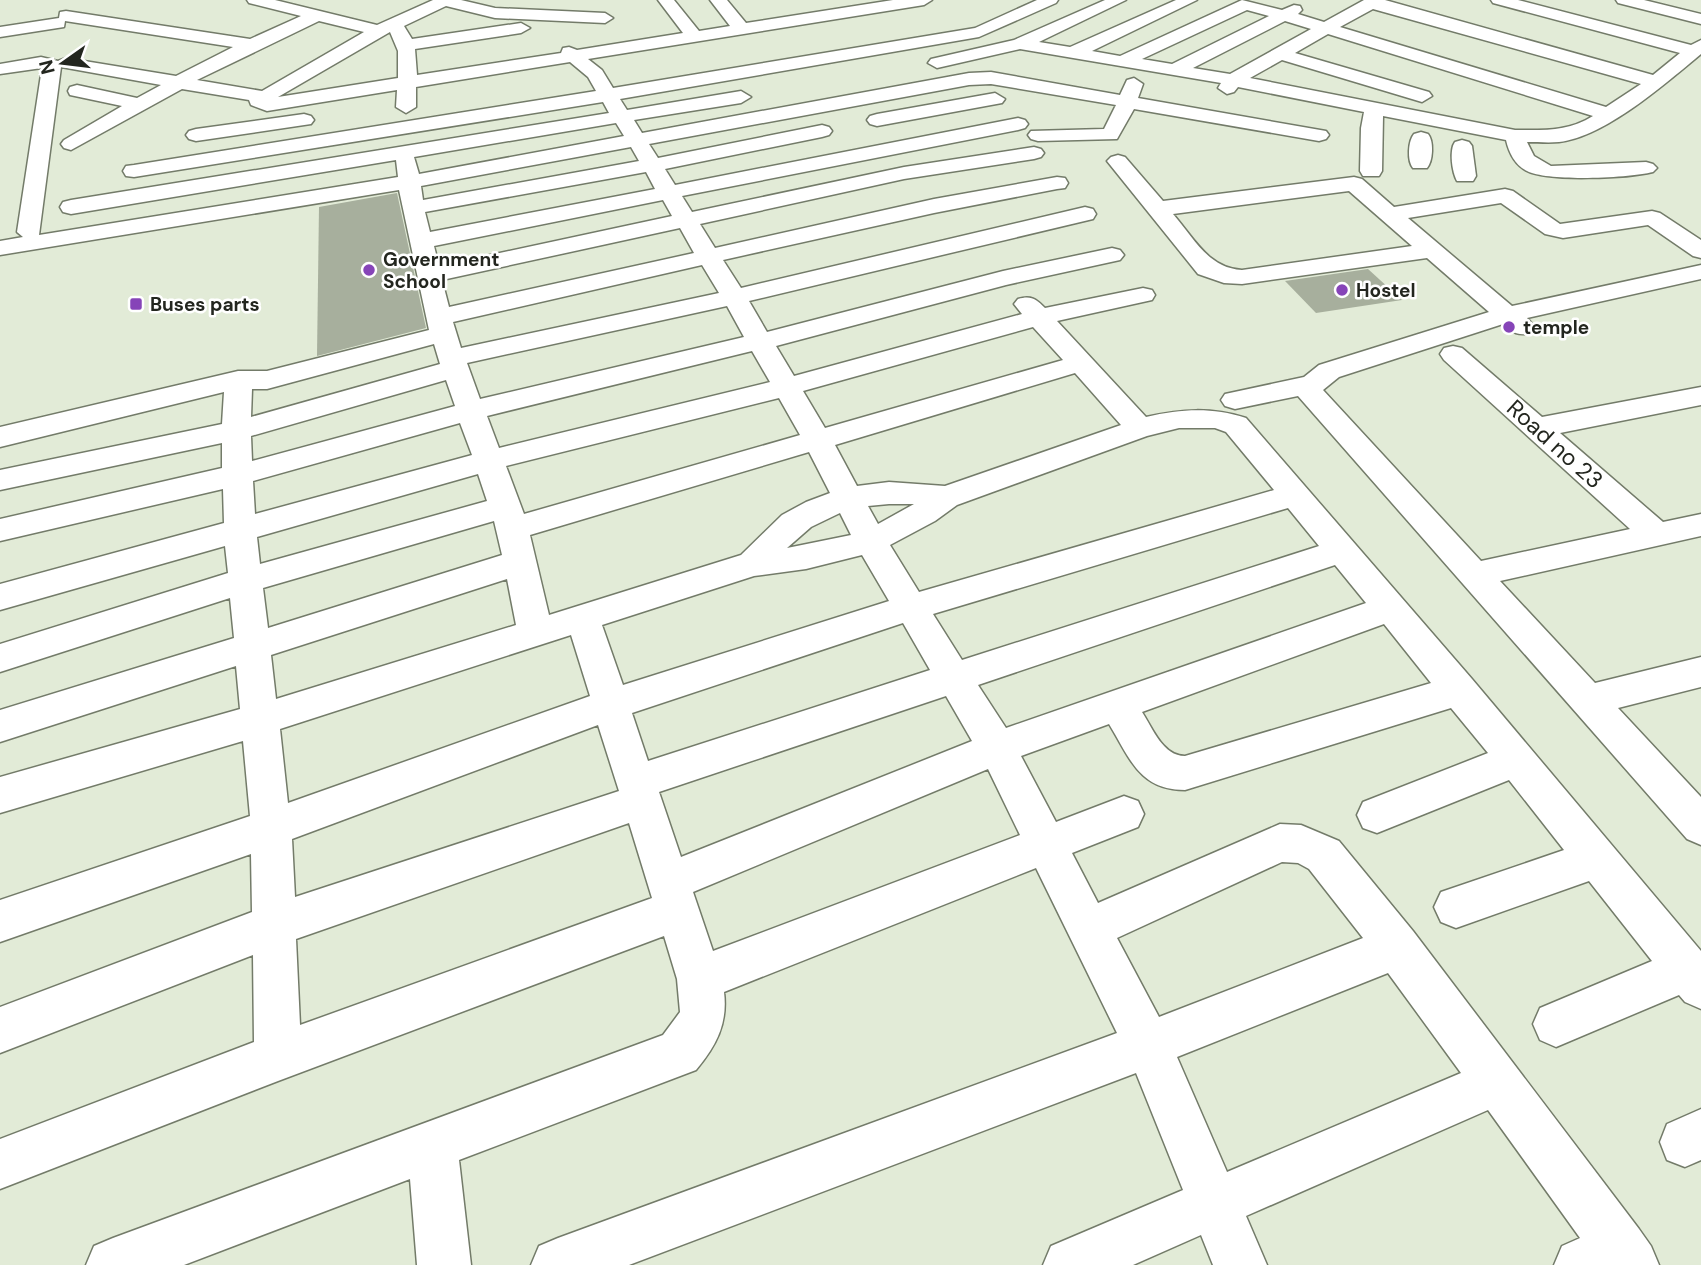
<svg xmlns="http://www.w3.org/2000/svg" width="1701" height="1265" font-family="'DM Sans',sans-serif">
  <rect width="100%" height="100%" fill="#e2ebd7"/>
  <g fill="#a7af9d">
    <path d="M 397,193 L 426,328 L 317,356 L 319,207 Z"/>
    <path d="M 1368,269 L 1402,300 L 1316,313 L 1285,281 Z"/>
  </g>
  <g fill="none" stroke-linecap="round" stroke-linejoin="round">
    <defs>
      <g id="minor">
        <path d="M 247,0 L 275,0 L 377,25 L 433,0 L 461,0 L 495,8 L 605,13 L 613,18 L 605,23 L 495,18 L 446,6 L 404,26 L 412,39 L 521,23 L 530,28 L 521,33 L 415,49 L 417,75 L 561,53 L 563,48 L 569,47 L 577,50 L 683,33 L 658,0 L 674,0 L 699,31 L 730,26 L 710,0 L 727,0 L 746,23 L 893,0 L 932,0 L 924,5 L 588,59 L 602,70 L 613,88 L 975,28 L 1037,0 L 1058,0 L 1056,3 L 979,37 L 620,99 L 627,110 L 741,91 L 751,97 L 741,103 L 634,120 L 642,133 L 969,73 L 991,72 L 1120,95 L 1127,80 L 1134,78 L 1143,84 L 1138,98 L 1326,131 L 1329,135 L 1326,139 L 1319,141 L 1134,109 L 1117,139 L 1038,141 L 1031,139 L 1028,135 L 1031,131 L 1104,129 L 1116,105 L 991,84 L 969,85 L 649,144 L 658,158 L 822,125 L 829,127 L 832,131 L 829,135 L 822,137 L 665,169 L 675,185 L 1018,118 L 1025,120 L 1028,124 L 1025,128 L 1018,130 L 682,196 L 692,212 L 904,167 L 1034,147 L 1041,149 L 1044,153 L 1041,157 L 1034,159 L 904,179 L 700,224 L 715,248 L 934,199 L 1057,177 L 1065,178 L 1068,183 L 1065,188 L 1057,189 L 934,213 L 723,260 L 741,288 L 1085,207 L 1093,209 L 1096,214 L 1093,219 L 749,301 L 767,332 L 1003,271 L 1112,248 L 1120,250 L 1124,255 L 1120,260 L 1006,285 L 776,346 L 794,376 L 1022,314 L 1014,304 L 1018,299 C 1031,295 1036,299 1045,308 L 1143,288 L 1152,290 L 1155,295 L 1152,300 L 1057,321 L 1146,417 C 1182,409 1211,407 1246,418 L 1472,679 L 1701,951 L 1701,1009 L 1685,1002 L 1679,995 L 1556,1047 L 1540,1040 L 1533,1024 L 1540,1008 L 1652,961 L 1589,881 L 1456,928 L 1441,922 L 1434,907 L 1441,892 L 1564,850 L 1509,780 L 1377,833 L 1363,828 L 1357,815 L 1363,802 L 1488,753 L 1451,708 L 1185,790 C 1139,790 1130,758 1109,724 L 1021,756 L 1056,822 L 1124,796 L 1138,801 L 1144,814 L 1138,827 L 1072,853 L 1098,903 L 1280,824 L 1301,825 L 1339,841 L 1413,931 L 1639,1229 L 1651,1246 L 1659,1265 L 1554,1265 L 1562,1246 L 1580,1238 L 1488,1110 L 1246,1216 L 1267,1265 L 1213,1265 L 1201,1235 L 1133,1265 L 1043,1265 L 1051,1246 L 1183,1190 L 1136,1073 L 629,1265 L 531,1265 L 539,1246 L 558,1238 L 1117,1033 L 1036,868 L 724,992 C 728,1024 716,1046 696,1070 L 459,1160 L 471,1265 L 417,1265 L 410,1179 L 184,1265 L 86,1265 L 94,1246 L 113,1238 L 663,1035 L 680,1012 L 677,979 L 664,936 L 278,1081 L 0,1189 L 0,1139 L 254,1042 L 253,955 L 0,1053 L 0,1007 L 252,912 L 251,854 L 0,942 L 0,900 L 250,816 L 243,741 L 0,813 L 0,777 L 240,709 L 236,666 L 0,742 L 0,710 L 234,638 L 230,598 L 0,672 L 0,644 L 228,573 L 225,546 L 0,610 L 0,584 L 224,523 L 223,489 L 0,541 L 0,519 L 222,468 L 222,443 L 0,490 L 0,470 L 222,424 L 224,392 L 0,447 L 0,427 L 238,371 L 267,371 L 429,330 L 399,190 L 0,255 L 0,241 L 23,237 L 17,232 L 42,68 L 0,74 L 0,64 L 41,57 L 58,61 L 66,58 L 176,76 L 233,47 L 65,21 L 64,27 L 0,37 L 0,27 L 59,18 L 60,12 L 66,11 L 250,39 L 301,16 L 249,3 ZM 319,21 L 364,32 L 262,91 L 197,80 ZM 390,32 L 398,51 L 398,78 L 278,97 ZM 570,62 L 588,77 L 596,91 L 134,165 L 126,166 L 123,171 L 126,176 L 134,177 L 603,102 L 609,113 L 71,200 L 63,202 L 60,207 L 63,212 L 71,214 L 396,160 L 398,177 L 39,235 L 61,67 L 161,85 L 137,98 L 77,85 L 70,87 L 68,91 L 70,95 L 122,106 L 64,140 L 61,144 L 64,148 L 71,150 L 182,89 L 249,100 L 251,105 L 267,111 L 397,90 L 396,107 L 406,113 L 416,107 L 416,87 ZM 616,123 L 624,136 L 419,174 L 414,157 ZM 631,147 L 639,161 L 423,200 L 421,186 ZM 646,172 L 655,189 L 430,232 L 425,212 ZM 663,200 L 672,216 L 439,266 L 434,246 ZM 680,228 L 694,253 L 449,307 L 442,280 ZM 702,265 L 719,293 L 461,348 L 453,322 ZM 727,306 L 744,337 L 480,399 L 467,363 ZM 1033,327 L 1063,360 L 825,428 L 803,391 ZM 434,344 L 440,364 L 251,417 L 252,389 L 267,389 ZM 752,351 L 770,382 L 499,448 L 487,416 ZM 1075,373 L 1121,425 L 945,486 L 889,482 L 857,486 L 835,445 ZM 446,380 L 455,406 L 252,461 L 251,436 ZM 779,398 L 800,435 L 524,514 L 506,466 ZM 460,423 L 472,455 L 255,514 L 253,481 ZM 1179,428 L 1215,428 L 1226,432 L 1274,490 L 919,592 L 890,545 L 935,521 L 957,505 L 1147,436 ZM 809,452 L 830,493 L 806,502 L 782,515 L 741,555 L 549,615 L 530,535 ZM 478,474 L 487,501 L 260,564 L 257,537 ZM 889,504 L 914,504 L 878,524 L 868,506 ZM 1288,508 L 1319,546 L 962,660 L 933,614 ZM 840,513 L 851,535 L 787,548 L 811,527 ZM 494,521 L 502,555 L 268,628 L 263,588 ZM 862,555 L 889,601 L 623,685 L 602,625 L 754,576 L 806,569 ZM 1335,565 L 1366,603 L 1006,728 L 978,685 ZM 507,579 L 516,625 L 276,699 L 271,655 ZM 903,623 L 930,670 L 648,761 L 632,713 ZM 1384,624 L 1431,683 L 1185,756 C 1163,756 1153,729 1142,712 ZM 571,635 L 590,696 L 288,803 L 280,729 ZM 946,696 L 972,741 L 681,857 L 659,792 ZM 598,725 L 619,791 L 295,897 L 292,839 ZM 988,769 L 1020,835 L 713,951 L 693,892 ZM 629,823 L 652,898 L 300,1025 L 296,939 ZM 1282,862 L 1298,863 L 1309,869 L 1363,938 L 1159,1017 L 1117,938 ZM 1388,973 L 1461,1073 L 1227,1172 L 1177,1057 Z"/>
        <path d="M 1105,0 L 1126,0 L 1039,42 L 1070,47 L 1176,0 L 1197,0 L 1092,51 L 1120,56 L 1242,0 L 1282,10 L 1294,5 L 1300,6 L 1302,10 L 1298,14 L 1324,22 L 1364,0 L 1385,0 L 1653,75 L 1680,53 L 1493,3 L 1491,0 L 1518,0 L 1691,45 L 1701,40 L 1701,54 C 1666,83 1605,137 1559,142 C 1549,143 1537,142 1527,142 L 1534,156 L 1551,166 L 1646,162 L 1653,164 L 1657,168 L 1653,172 C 1629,178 1548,182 1527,171 C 1515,165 1509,153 1506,140 L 1383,116 L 1382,171 L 1379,176 L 1363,176 L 1360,171 L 1361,128 L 1364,112 L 1238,87 L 1234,92 L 1227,94 L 1218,88 L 1221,83 L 1020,49 L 937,68 L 928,63 L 931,59 L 1014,40 ZM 1373,9 L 1641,84 L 1606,107 L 1340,27 ZM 1247,10 L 1269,16 L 1172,64 L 1142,59 ZM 1285,21 L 1311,29 L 1230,74 L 1193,68 ZM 1328,34 L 1593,116 C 1568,132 1543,130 1515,130 L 1250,78 L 1282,60 L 1422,102 L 1432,96 L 1429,92 L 1295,53 Z"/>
        <path d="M 1616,0 L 1644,0 L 1701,14 L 1701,24 L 1618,3 Z"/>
        <path d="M 995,93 L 1005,99 L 1002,103 L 877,126 L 870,124 L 867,120 L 870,116 L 877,114 Z"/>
        <path d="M 304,114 L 311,116 L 314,120 L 311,124 L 196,141 L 189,139 L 186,135 L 189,131 L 196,129 Z"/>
        <path d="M 1421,132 L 1428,134 C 1434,141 1433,161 1427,168 L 1413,168 C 1407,161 1408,141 1414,134 Z"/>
        <path d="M 1462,140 L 1469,142 L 1472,146 L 1476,176 L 1473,181 L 1457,181 C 1452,172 1449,150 1455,142 Z"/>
        <path d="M 1118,155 L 1125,157 L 1163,201 L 1354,177 L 1362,179 L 1394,207 L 1505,189 L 1513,191 L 1560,224 L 1652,211 L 1660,213 L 1701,240 L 1701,258 L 1693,256 L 1648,225 L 1563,238 L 1545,234 L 1501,203 L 1408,218 L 1512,306 L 1701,265 L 1701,279 L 1527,318 L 1535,327 L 1531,333 C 1518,336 1513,333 1503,324 L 1339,377 L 1323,390 L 1481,561 L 1630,529 L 1444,360 L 1440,354 L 1444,348 L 1453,346 L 1462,348 L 1542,417 L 1701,387 L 1701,405 L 1560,433 L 1663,522 L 1701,514 L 1701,536 L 1500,581 L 1595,683 L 1701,657 L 1701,687 L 1618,708 L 1701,797 L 1701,845 L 1687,839 L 1298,396 L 1235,409 L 1225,406 L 1221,400 L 1225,394 L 1304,377 L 1319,365 L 1489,312 L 1427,258 L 1242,284 L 1224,283 L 1198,274 L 1107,161 L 1111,157 ZM 1349,191 L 1412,246 L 1242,270 C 1208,268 1194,238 1173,214 Z"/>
        <path d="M 1701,1109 L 1701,1160 L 1685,1167 L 1667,1160 L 1660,1142 L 1667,1124 Z"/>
      </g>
    </defs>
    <use href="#minor" stroke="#737b69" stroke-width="3"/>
    <use href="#minor" fill="#fff" fill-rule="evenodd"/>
  </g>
  <g fill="#8644b8" stroke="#fff" stroke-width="2.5">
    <circle cx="369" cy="270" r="7"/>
    <circle cx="1342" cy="290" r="7"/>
    <rect x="129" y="297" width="14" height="14" rx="3.5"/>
    <circle cx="1509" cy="327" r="7"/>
  </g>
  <g text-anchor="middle" stroke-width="5" stroke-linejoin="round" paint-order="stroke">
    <g font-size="19" font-weight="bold" fill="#23261f" stroke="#fff" text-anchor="start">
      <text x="383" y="266">Government<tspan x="383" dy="22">School</tspan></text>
      <text x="1356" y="297">Hostel</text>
      <text x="150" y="311">Buses parts</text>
      <text x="1523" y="334">temple</text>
    </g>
    <g font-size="23" fill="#23261f" stroke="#fff">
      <text transform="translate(1555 444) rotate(42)" y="8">Road no 23</text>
    </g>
  </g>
  <g transform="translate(63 63) rotate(256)" stroke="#ffffff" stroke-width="5" paint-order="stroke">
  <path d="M0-5L12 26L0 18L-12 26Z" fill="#23261f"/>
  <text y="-10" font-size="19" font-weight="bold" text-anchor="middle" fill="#23261f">N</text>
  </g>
</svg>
